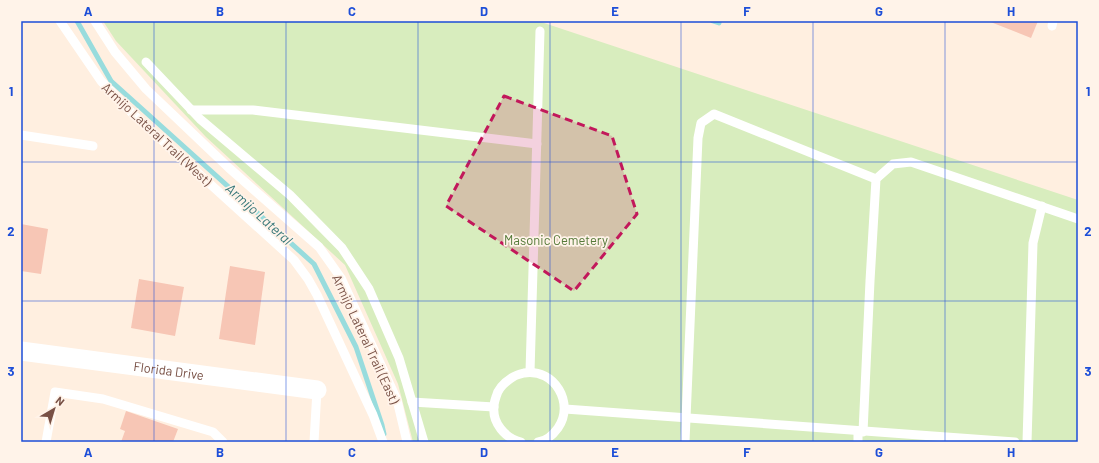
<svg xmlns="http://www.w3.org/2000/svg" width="1099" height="463" font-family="Barlow,sans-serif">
  <rect width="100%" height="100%" fill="#ffefe0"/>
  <path fill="#d8edbe" d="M 103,21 L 538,21 L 1078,200 L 1078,442 L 413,442 L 398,384 L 345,265 L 206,137 L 116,41 Z"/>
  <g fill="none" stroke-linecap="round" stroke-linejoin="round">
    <g stroke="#98dcdd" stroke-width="5">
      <path d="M 77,21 L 111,81 L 314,264 L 356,347 L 382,425 L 384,434"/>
      <path d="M 713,21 L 719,23"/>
    </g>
  </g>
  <g fill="#f7c6b5">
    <path d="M 988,21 L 1038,21 L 1031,38 Z"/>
    <path d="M 21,224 L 48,229 L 41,274 L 21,271 Z"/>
    <path d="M 230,266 L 265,272 L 255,345 L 219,339 Z"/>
    <path d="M 139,279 L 184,287 L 175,336 L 131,328 Z"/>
    <path d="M 126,411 L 178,429 L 173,442 L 121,442 L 125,431 L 120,429 Z"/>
  </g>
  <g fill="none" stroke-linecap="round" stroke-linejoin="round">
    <g stroke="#fff" stroke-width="9">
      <path d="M 60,21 L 101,81 L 134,115 L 294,260 L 308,279 L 317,295 L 373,415 L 383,442"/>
      <path d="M 95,21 L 115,52 L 146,89 L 229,168 L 319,247 L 341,278 L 397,400 L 407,442"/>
      <path d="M 1052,26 L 1053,21"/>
      <path d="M 146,62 L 200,119 L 290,195 L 342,248 L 369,289 L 399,358 L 424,442"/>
      <path d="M 191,110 L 253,110 L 537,144"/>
      <path d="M 21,135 L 93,146"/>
      <path d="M 530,372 L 540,31"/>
      <path d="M 412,402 L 494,407"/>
      <path d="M 565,409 L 1015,442"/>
      <path d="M 863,432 L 870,281 L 876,179 L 893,164 L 911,162 L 1078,219"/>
      <path d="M 46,442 L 55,392 L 103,399 L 213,432 L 223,442"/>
      <path d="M 314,442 L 317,390"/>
      <path d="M 521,442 C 505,438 492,423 494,406 C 494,403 495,400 496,397 C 498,388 505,382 513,377 C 516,375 520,374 524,373 C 555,368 575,404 558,428 C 553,435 546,441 538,442"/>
      <path d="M 685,442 L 698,138 L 701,123 L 714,114 L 876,179"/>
      <path d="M 858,442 L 858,431"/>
      <path d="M 1027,442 L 1033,243 L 1042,206"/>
    </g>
    <path stroke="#fff" stroke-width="19" id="s1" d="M 21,351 L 317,390"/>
  </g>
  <path fill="#c2185b" fill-opacity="0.2" stroke="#c2185b" stroke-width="3" stroke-dasharray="8 5" stroke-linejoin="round" d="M 504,96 L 612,136 L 637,214 L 574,291 L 446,206 Z"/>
  <path fill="none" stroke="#1d4ed8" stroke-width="1" stroke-opacity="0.55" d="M 154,21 L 154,442M 286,21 L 286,442M 418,21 L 418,442M 550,21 L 550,442M 681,21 L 681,442M 813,21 L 813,442M 945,21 L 945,442M 21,162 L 1078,162M 21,301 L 1078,301"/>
  <g text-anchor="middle" stroke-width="3.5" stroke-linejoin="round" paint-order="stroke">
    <g font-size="13" fill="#785045" stroke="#fff3e9">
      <text transform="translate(157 134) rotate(43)" y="5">Armijo Lateral Trail (West)</text>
      <text transform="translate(366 339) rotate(65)" y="5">Armijo Lateral Trail (East)</text>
      <text dy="5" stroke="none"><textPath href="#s1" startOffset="149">Florida Drive</textPath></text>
    </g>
    <g font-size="13" fill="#557a39" stroke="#fff3e9">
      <text x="556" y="245">Masonic Cemetery</text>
    </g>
    <g font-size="14" font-style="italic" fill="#357678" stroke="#fff3e9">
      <text transform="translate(259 214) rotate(42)" y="5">Armijo Lateral</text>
    </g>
  </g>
  <rect width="1099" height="463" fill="none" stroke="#fff3e9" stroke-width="44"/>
  <g transform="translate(54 409) rotate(38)" stroke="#fff3e9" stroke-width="3" paint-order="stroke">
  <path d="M0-3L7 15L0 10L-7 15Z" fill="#785045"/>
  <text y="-6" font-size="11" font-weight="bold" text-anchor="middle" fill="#785045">N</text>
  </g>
  <rect x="22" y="22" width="1055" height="419" fill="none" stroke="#1d4ed8" stroke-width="1.5"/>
  <g font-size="13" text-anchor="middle" font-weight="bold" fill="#1d4ed8">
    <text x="88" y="16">A</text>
    <text x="220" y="16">B</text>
    <text x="352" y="16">C</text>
    <text x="484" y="16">D</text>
    <text x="615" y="16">E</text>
    <text x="747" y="16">F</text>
    <text x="879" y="16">G</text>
    <text x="1011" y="16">H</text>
    <text x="11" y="96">1</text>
    <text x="1088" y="96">1</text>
    <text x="11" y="236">2</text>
    <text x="1088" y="236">2</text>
    <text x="11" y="376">3</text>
    <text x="1088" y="376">3</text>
    <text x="88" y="457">A</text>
    <text x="220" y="457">B</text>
    <text x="352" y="457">C</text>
    <text x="484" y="457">D</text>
    <text x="615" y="457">E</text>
    <text x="747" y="457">F</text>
    <text x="879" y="457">G</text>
    <text x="1011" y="457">H</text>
  </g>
</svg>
